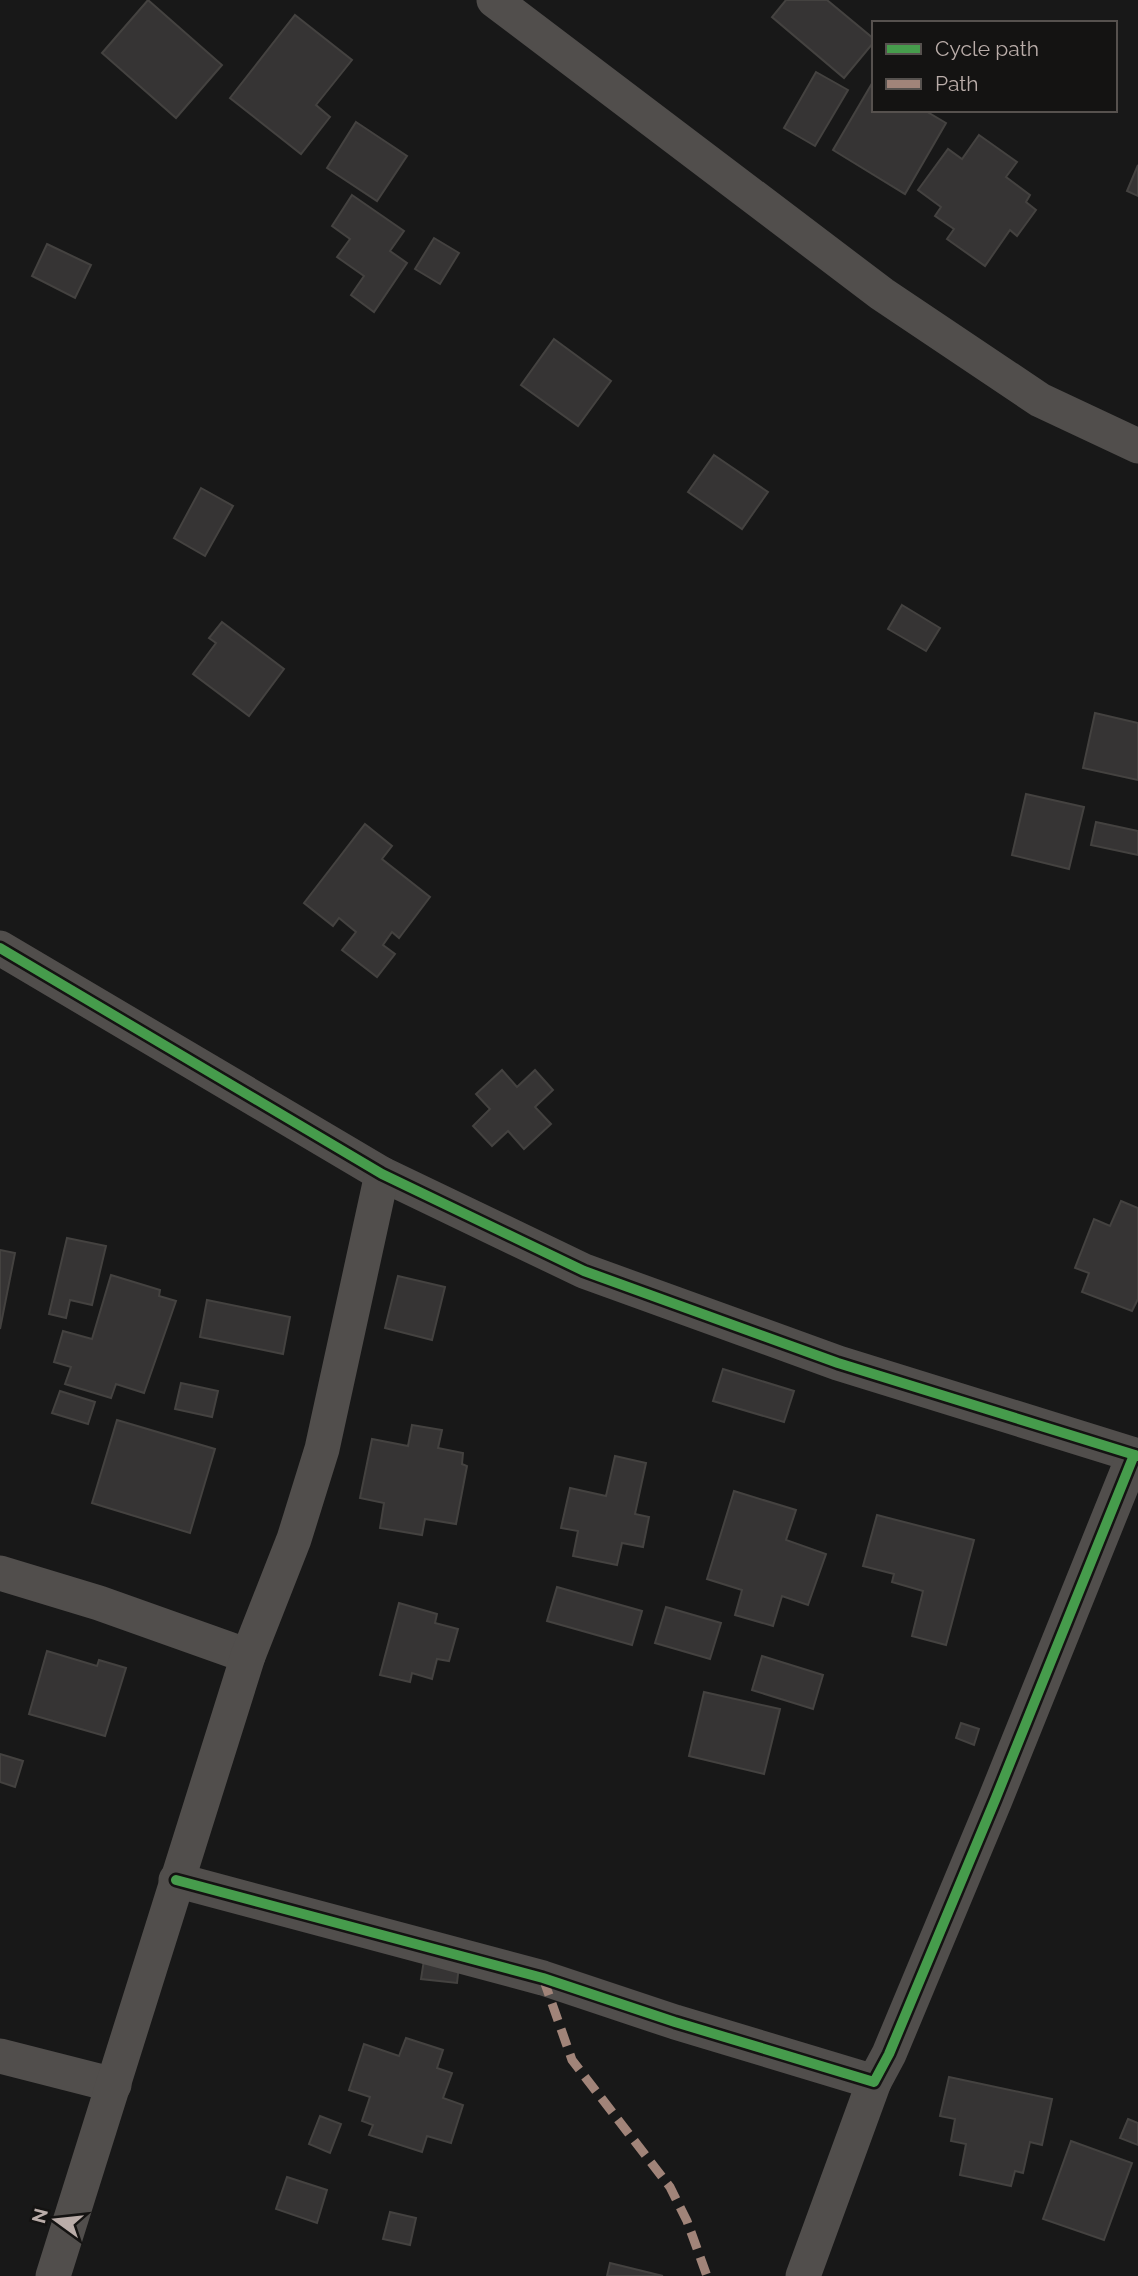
<svg xmlns="http://www.w3.org/2000/svg" width="1138" height="2276" font-family="Raleway,sans-serif">
  <rect width="100%" height="100%" fill="#181818"/>
  <g fill="#363434" stroke="#444240" stroke-width="2">
    <path d="M 148,0 L 222,65 L 176,118 L 102,53 Z"/>
    <path d="M 786,0 L 827,0 L 874,39 L 874,42 L 844,78 L 772,17 Z"/>
    <path d="M 295,15 L 352,60 L 316,105 L 330,117 L 301,154 L 230,98 Z"/>
    <path d="M 816,72 L 848,90 L 815,146 L 784,128 Z"/>
    <path d="M 874,80 L 874,110 L 924,110 L 946,123 L 905,194 L 833,150 Z"/>
    <path d="M 356,122 L 407,156 L 377,201 L 327,168 Z"/>
    <path d="M 979,135 L 1017,162 L 1006,177 L 1030,195 L 1026,202 L 1036,210 L 1017,236 L 1010,230 L 985,266 L 947,239 L 954,229 L 935,216 L 941,207 L 918,190 L 948,149 L 962,159 Z"/>
    <path d="M 1138,165 L 1138,196 L 1127,191 Z"/>
    <path d="M 352,195 L 404,231 L 390,251 L 407,263 L 374,312 L 351,295 L 364,276 L 337,257 L 350,239 L 332,226 Z"/>
    <path d="M 434,238 L 459,253 L 440,284 L 415,269 Z"/>
    <path d="M 47,244 L 91,265 L 75,298 L 32,276 Z"/>
    <path d="M 554,339 L 611,381 L 578,426 L 521,385 Z"/>
    <path d="M 714,455 L 768,492 L 742,529 L 688,492 Z"/>
    <path d="M 201,488 L 233,506 L 205,556 L 174,538 Z"/>
    <path d="M 902,605 L 940,628 L 926,651 L 888,629 Z"/>
    <path d="M 222,622 L 284,669 L 249,716 L 193,674 L 216,643 L 209,638 Z"/>
    <path d="M 1095,713 L 1138,723 L 1138,780 L 1083,768 Z"/>
    <path d="M 1026,794 L 1084,807 L 1069,869 L 1012,855 Z"/>
    <path d="M 1096,822 L 1138,831 L 1138,855 L 1091,845 Z"/>
    <path d="M 365,824 L 392,846 L 382,859 L 430,897 L 399,938 L 392,932 L 383,945 L 395,954 L 377,977 L 342,950 L 356,932 L 339,918 L 333,926 L 304,903 Z"/>
    <path d="M 502,1070 L 517,1087 L 535,1070 L 553,1090 L 535,1107 L 551,1124 L 524,1149 L 508,1131 L 492,1146 L 473,1126 L 490,1109 L 476,1094 Z"/>
    <path d="M 1121,1201 L 1138,1208 L 1138,1299 L 1132,1311 L 1082,1292 L 1089,1273 L 1075,1268 L 1094,1219 L 1110,1226 Z"/>
    <path d="M 67,1238 L 106,1246 L 92,1305 L 70,1300 L 66,1318 L 49,1314 Z"/>
    <path d="M 0,1250 L 15,1253 L 0,1329 Z"/>
    <path d="M 111,1275 L 160,1290 L 159,1296 L 176,1301 L 144,1393 L 116,1384 L 111,1398 L 65,1384 L 71,1367 L 54,1362 L 63,1331 L 92,1339 Z"/>
    <path d="M 398,1276 L 445,1287 L 432,1340 L 385,1328 Z"/>
    <path d="M 207,1300 L 290,1317 L 283,1354 L 200,1337 Z"/>
    <path d="M 723,1369 L 794,1391 L 784,1422 L 713,1401 Z"/>
    <path d="M 181,1383 L 218,1391 L 212,1417 L 175,1409 Z"/>
    <path d="M 60,1391 L 95,1402 L 88,1424 L 52,1413 Z"/>
    <path d="M 117,1420 L 215,1449 L 190,1533 L 92,1503 Z"/>
    <path d="M 412,1425 L 442,1430 L 438,1448 L 463,1453 L 462,1464 L 467,1466 L 456,1524 L 425,1519 L 422,1535 L 380,1528 L 384,1503 L 360,1498 L 372,1439 L 408,1446 Z"/>
    <path d="M 615,1456 L 646,1463 L 635,1514 L 649,1517 L 643,1547 L 622,1543 L 617,1565 L 573,1556 L 578,1531 L 561,1528 L 570,1488 L 606,1496 Z"/>
    <path d="M 734,1491 L 796,1510 L 786,1540 L 826,1554 L 808,1605 L 782,1596 L 773,1626 L 735,1615 L 742,1590 L 707,1579 Z"/>
    <path d="M 877,1515 L 974,1540 L 946,1645 L 912,1636 L 923,1591 L 892,1582 L 894,1574 L 863,1566 Z"/>
    <path d="M 557,1587 L 642,1611 L 632,1645 L 547,1621 Z"/>
    <path d="M 399,1603 L 437,1614 L 435,1623 L 458,1629 L 449,1661 L 437,1659 L 432,1679 L 412,1673 L 410,1682 L 380,1675 Z"/>
    <path d="M 666,1607 L 721,1623 L 710,1659 L 655,1643 Z"/>
    <path d="M 47,1651 L 97,1666 L 99,1660 L 126,1668 L 105,1736 L 29,1714 Z"/>
    <path d="M 762,1656 L 823,1675 L 813,1709 L 752,1690 Z"/>
    <path d="M 704,1692 L 780,1709 L 764,1774 L 689,1756 Z"/>
    <path d="M 961,1723 L 979,1729 L 974,1745 L 956,1738 Z"/>
    <path d="M 0,1754 L 23,1761 L 15,1787 L 0,1782 Z"/>
    <path d="M 424,1960 L 459,1965 L 457,1983 L 421,1979 Z"/>
    <path d="M 406,2038 L 443,2050 L 437,2068 L 452,2073 L 443,2098 L 463,2105 L 451,2143 L 427,2136 L 422,2152 L 369,2135 L 373,2125 L 362,2121 L 370,2097 L 349,2090 L 364,2044 L 399,2056 Z"/>
    <path d="M 949,2077 L 1052,2099 L 1042,2145 L 1030,2142 L 1023,2173 L 1015,2171 L 1011,2186 L 960,2175 L 966,2144 L 951,2141 L 955,2119 L 940,2116 Z"/>
    <path d="M 320,2116 L 341,2124 L 330,2153 L 309,2144 Z"/>
    <path d="M 1128,2119 L 1138,2123 L 1138,2145 L 1120,2138 Z"/>
    <path d="M 1071,2141 L 1132,2163 L 1104,2240 L 1043,2219 Z"/>
    <path d="M 287,2177 L 327,2190 L 317,2223 L 276,2209 Z"/>
    <path d="M 390,2212 L 416,2218 L 410,2245 L 383,2239 Z"/>
    <path d="M 610,2263 L 663,2276 L 607,2276 Z"/>
  </g>
  <g fill="none" stroke-linecap="round" stroke-linejoin="round">
    <g stroke="#514e4c" stroke-width="35">
      <path d="M 494,0 L 882,294 L 1040,400 L 1138,446"/>
      <path d="M 0,948 L 382,1174 L 584,1271 L 838,1363 L 1138,1456"/>
      <path d="M 0,1573 L 99,1603 L 248,1656"/>
      <path d="M 176,1880 L 543,1978 L 675,2022 L 874,2082 L 889,2054 L 995,1800 L 1134,1455"/>
      <path d="M 0,2056 L 114,2085"/>
      <path d="M 53,2276 L 248,1656 L 294,1539 L 322,1449 L 382,1174"/>
      <path d="M 803,2276 L 874,2082"/>
    </g>
    <path stroke="#a18479" stroke-width="9" stroke-dasharray="18 9" stroke-linecap="butt" d="M 543,1978 L 572,2060 L 670,2187 L 687,2221 L 707,2276"/>
    <defs>
      <g id="cycleway">
        <path d="M 0,948 L 382,1174 L 584,1271 L 838,1363 L 1138,1456"/>
        <path d="M 176,1880 L 543,1978 L 675,2022 L 874,2082 L 889,2054 L 995,1800 L 1134,1455"/>
      </g>
    </defs>
    <use href="#cycleway" stroke="#141312" stroke-width="15"/>
    <use href="#cycleway" stroke="#469c4c" stroke-width="10"/>
  </g>
  <rect x="872" y="21" width="245" height="91" fill="#141312" stroke="#56514e" stroke-width="2"/>
  <rect x="886" y="44" width="35" height="10" fill="#469c4c" stroke="#56514e" stroke-width="2"/>
  <text x="935" y="56" font-size="21" fill="#baada9">Cycle path</text>
  <rect x="886" y="79" width="35" height="10" fill="#a18479" stroke="#56514e" stroke-width="2"/>
  <text x="935" y="91" font-size="21" fill="#baada9">Path</text>
  <g transform="translate(56 2220) rotate(285)" stroke="#141312" stroke-width="5" paint-order="stroke">
  <path d="M0-5L12 26L0 18L-12 26Z" fill="#baada9"/>
  <text y="-10" font-size="19" font-weight="bold" text-anchor="middle" fill="#baada9">N</text>
  </g>
</svg>
